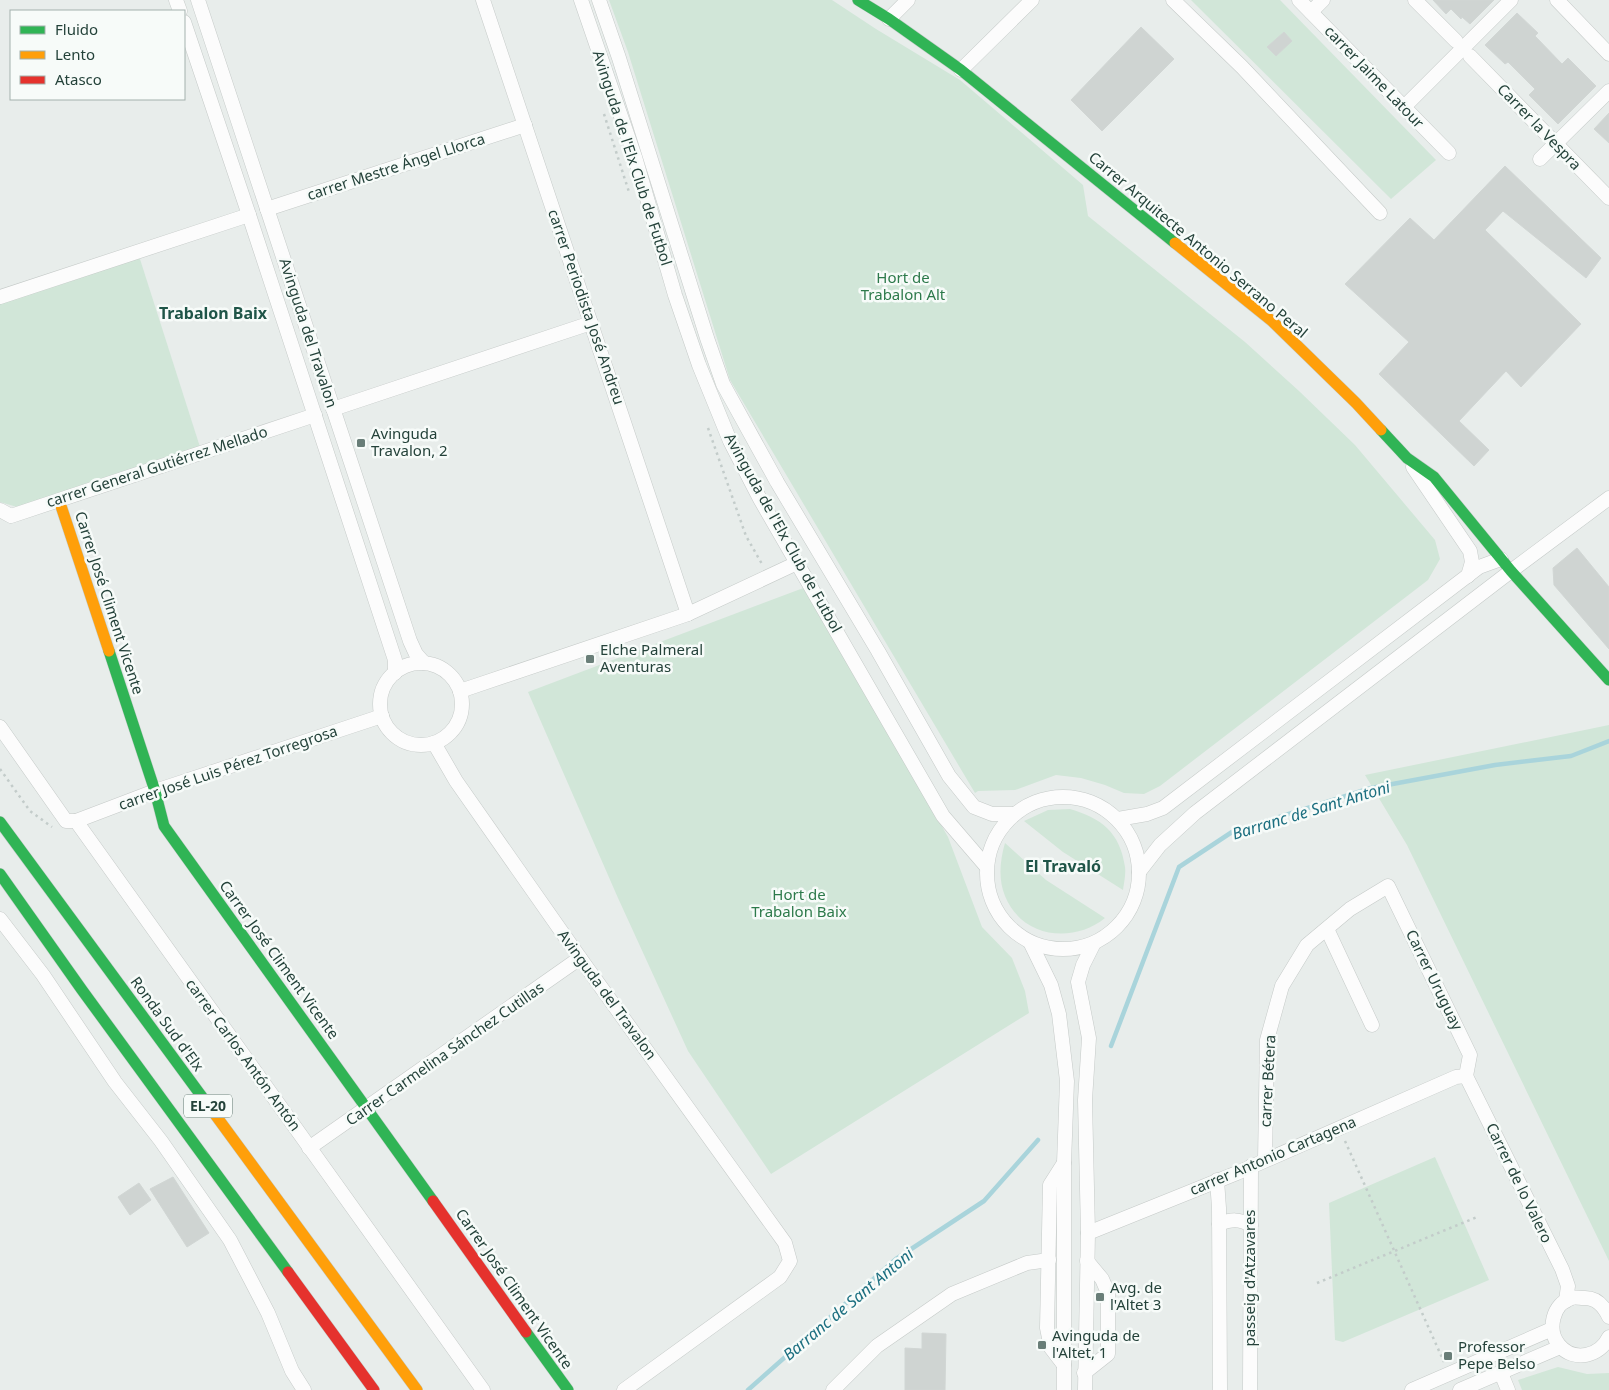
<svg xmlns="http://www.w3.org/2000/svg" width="1609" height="1390" font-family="'Noto Sans',sans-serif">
  <rect width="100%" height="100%" fill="#e8edeb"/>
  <g fill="#d1e6d8">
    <path d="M 609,0 L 832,0 L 876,29 L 960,80 L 1083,185 L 1088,216 L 1245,342 L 1299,391 L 1355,445 L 1435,540 L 1440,559 L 1428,580 L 1160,786 L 1144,794 L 1124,793 L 1105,785 L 1081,778 L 1056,775 L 1015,790 L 978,791 L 975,793 L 730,380 L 628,52 Z"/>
    <path d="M 1191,0 L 1280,0 L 1436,160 L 1391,199 Z"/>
    <path d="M 139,256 L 200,447 L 17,507 L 0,502 L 0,303 Z"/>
    <path d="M 806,587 L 948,837 L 982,927 L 1012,958 L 1025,991 L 1029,1013 L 771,1174 L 688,1051 L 618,898 L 528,692 Z"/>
    <path d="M 1609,725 L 1609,1261 L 1407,845 L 1365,775 Z"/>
    <path d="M 1070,809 C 1101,818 1120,832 1125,867 C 1126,874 1124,883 1123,890 L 1063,852 L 1024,821 L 1048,810 Z"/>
    <path d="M 1005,843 L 1046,880 L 1105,918 C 1073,944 1022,938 1005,896 C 998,879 1000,860 1005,843 Z"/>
    <path d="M 1435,1157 L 1489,1280 L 1343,1342 L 1335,1340 L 1329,1203 Z"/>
    <path d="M 1558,1367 L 1587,1374 L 1609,1373 L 1609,1390 L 1522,1390 L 1518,1380 Z"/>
  </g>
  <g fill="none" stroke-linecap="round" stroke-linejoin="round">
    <g stroke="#a9d4db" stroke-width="4.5">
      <path d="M 1111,1046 L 1179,867 L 1232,832 L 1371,788 L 1495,765 L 1571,756 L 1609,741"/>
      <path d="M 748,1390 L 896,1259 L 984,1201 L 1038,1140"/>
    </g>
  </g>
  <g fill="#cfd4d2" stroke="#d1d6d4">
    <path d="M 1433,0 L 1494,0 L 1470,24 L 1462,17 L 1461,19 L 1451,9 L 1446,14 Z"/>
    <path d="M 1517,13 L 1538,33 L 1535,36 L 1562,64 L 1568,58 L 1596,86 L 1558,124 L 1529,95 L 1535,89 L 1508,62 L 1505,64 L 1485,45 Z"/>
    <path d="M 1141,27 L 1174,59 L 1102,131 L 1071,100 Z"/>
    <path d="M 1284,32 L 1292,41 L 1276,56 L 1267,47 Z"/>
    <path d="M 1609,113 L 1609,143 L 1594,129 Z"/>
    <path d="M 1505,166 L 1601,258 L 1586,278 L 1503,211 L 1485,230 L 1581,324 L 1521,387 L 1506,371 L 1459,421 L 1489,450 L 1474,466 L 1379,374 L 1409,342 L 1345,284 L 1410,218 L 1434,240 Z"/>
    <path d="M 1577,548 L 1609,587 L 1609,649 L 1554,585 L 1553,568 Z"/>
    <path d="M 173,1177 L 209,1233 L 187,1247 L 150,1189 Z"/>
    <path d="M 139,1183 L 151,1200 L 130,1215 L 118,1197 Z"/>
    <path d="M 922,1333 L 946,1334 L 945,1390 L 905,1390 L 905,1348 L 922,1349 Z"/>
  </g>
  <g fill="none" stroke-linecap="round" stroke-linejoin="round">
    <defs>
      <g id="street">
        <path d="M 176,0 L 180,11"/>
        <path d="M 198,0 L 410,641 L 416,654 L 424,663"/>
        <path d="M 483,0 L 688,614"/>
        <path d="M 581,0 L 635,157 L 675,295 L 699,365 L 730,441 L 760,499 L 943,816 L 986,866"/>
        <path d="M 599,0 L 619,58 L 707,338 L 723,384 L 777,482 L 878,651 L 949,776 L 974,807 L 992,814 L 1013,814"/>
        <path d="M 1173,0 L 1242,67 L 1380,213"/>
        <path d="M 1299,0 L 1449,153"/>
        <path d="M 1415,0 L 1456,41"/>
        <path d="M 1557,0 L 1609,54"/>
        <path d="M 1311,12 L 1323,0"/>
        <path d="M 889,19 L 908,0"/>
        <path d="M 184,22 L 249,215 L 395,660 L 395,673"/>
        <path d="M 1470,56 L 1609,198"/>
        <path d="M 961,70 L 1032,0"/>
        <path d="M 1404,107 L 1511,0"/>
        <path d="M 1540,159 L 1609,91"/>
        <path d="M 267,209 L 525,125"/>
        <path d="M 0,297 L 249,215"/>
        <path d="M 333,409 L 591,323"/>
        <path d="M 1413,467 L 1470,551 L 1472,562 L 1468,576"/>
        <path d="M 0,510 L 11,516 L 315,415"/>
        <circle cx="421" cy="704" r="41"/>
        <path d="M 460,691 L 688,614 L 797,563"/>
        <path d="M 0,727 L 66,821 L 76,821 L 155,791 L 382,716"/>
        <path d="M 434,743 L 456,781 L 580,958 L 785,1243 L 790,1261 L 780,1277 L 624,1390"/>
        <circle cx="1063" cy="873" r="76"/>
        <path d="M 1118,819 L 1147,814 L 1163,808 L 1479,567 L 1501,559"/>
        <path d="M 76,821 L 483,1390"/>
        <path d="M 1139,872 L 1160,845 L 1195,813 L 1511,571 L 1609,498"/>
        <path d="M 0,919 L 43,975 L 115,1082 L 161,1141 L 230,1240 L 268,1313 L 292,1371 L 304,1390"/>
        <path d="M 1327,929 L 1372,1025"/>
        <path d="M 1030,942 L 1051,985 L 1059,1014 L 1067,1081 L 1064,1163 L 1064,1390"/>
        <path d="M 1466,1076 L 1562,1269 L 1568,1286 L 1566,1301"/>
        <path d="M 309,1148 L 580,958"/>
        <path d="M 1265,1160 L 1267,1040 L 1282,986 L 1307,945 L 1350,909 L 1388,886 L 1470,1055 L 1466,1076"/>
        <path d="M 1217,1180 L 1219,1208 L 1220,1390"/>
        <path d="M 1219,1224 C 1232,1219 1239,1219 1251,1225"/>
        <path d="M 1088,1233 L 1237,1173 L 1456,1077 L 1466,1076"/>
        <path d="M 1609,1317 C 1604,1306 1596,1297 1583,1298 C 1580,1298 1575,1297 1572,1298 C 1552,1303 1547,1331 1559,1345 C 1574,1363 1600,1356 1609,1337"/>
        <path d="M 1064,1365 L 1051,1348 L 1047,1328 L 1050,1185 L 1064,1163"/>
        <path d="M 1084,1373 L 1108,1354 L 1108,1293 L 1102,1279 L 1087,1261"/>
        <path d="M 1501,1373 L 1508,1390"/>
        <path d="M 833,1390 L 877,1346 L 952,1294 L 1027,1263 L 1049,1260"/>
        <path d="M 1085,1390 L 1088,1233 L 1085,1100 L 1089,1038 L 1078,982 L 1083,965 L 1094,943"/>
        <path d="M 1250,1390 L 1251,1166"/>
        <path d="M 1412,1390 L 1552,1329"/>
        <path d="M 1460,1390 L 1560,1347"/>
      </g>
      <g id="fast">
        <path d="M 858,0 L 889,19 L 961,70 L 1175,243"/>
        <path d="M 1381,430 L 1407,458 L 1434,477 L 1511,571 L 1609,680"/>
        <path d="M 109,651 L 155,791 L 164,826 L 433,1201"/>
        <path d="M 0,822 L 211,1109"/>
        <path d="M 0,874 L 82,990 L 288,1272"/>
        <path d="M 526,1332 L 568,1390"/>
      </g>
      <g id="slow">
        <path d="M 1175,243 L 1272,321 L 1356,403 L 1381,430"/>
        <path d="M 59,500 L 109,651"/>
        <path d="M 211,1109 L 417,1390"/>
      </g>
      <g id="jam">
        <path d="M 433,1201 L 526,1332"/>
        <path d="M 288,1272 L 374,1390"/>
      </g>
    </defs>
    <use href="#street" stroke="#c5cac8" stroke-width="15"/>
    <use href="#fast" stroke="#c3cbc8" stroke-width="12"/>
    <use href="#slow" stroke="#c3cbc8" stroke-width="12"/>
    <use href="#jam" stroke="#c3cbc8" stroke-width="12"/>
    <g stroke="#c3ccca" stroke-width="2.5" stroke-dasharray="2.5 4" stroke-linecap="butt">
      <path d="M 604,114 L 629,192"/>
      <path d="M 708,428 L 746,536 L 762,564"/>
      <path d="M 0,769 L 30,811 L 52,827"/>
      <path d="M 1345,1141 L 1444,1362"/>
      <path d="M 1317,1283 L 1477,1217"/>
    </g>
    <use href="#street" stroke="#fcfcfc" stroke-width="14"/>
    <use href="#fast" stroke="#30b455" stroke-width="11"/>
    <use href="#slow" stroke="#ff9f0a" stroke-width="11"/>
    <use href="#jam" stroke="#e5322d" stroke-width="11"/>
  </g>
  <g fill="#697e78" stroke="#f7fbf9" stroke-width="2">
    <rect x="356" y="438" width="10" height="10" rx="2.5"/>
    <rect x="585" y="654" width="10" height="10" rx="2.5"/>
    <rect x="1095" y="1292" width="10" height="10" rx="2.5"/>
    <rect x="1037" y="1340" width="10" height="10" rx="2.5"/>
    <rect x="1443" y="1351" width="10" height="10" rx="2.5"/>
  </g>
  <g text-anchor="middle" stroke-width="5" stroke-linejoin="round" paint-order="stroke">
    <rect fill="#f7fbf9" stroke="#637a73" stroke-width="1" x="184" y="1094.5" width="48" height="23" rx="4"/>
    <g font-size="14" font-weight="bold" fill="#24423a">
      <text x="208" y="1111">EL-20</text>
    </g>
    <g font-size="15" fill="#24423a" stroke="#f7fbf9">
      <text transform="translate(1374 77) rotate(46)" y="5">carrer Jaime Latour</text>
      <text transform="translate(1539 127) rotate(46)" y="5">Carrer la Vespra</text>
      <text transform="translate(632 158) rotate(72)" y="5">Avinguda de l'Elx Club de Futbol</text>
      <text transform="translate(396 167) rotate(-18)" y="5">carrer Mestre Ángel Llorca</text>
      <text transform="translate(1198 245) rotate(40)" y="5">Carrer Arquitecte Antonio Serrano Peral</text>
      <text transform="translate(586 307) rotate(71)" y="5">carrer Periodista José Andreu</text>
      <text transform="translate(308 333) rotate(72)" y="5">Avinguda del Travalon</text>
      <text transform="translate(157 467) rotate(-18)" y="5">carrer General Gutiérrez Mellado</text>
      <text transform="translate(783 533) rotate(61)" y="5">Avinguda de l'Elx Club de Futbol</text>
      <text transform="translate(109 603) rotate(72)" y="5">Carrer José Climent Vicente</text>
      <text transform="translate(228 768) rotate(-19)" y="5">carrer José Luis Pérez Torregrosa</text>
      <text transform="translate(279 960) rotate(54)" y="5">Carrer José Climent Vicente</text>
      <text transform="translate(1434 980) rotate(64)" y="5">Carrer Uruguay</text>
      <text transform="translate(607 995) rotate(54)" y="5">Avinguda del Travalon</text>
      <text transform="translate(167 1024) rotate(54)" y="5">Ronda Sud d'Elx</text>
      <text transform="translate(445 1054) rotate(-35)" y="5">Carrer Carmelina Sánchez Cutillas</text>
      <text transform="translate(243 1055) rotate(54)" y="5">carrer Carlos Antón Antón</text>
      <text transform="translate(1268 1081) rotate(-87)" y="5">carrer Bétera</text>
      <text transform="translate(1273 1156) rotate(-23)" y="5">carrer Antonio Cartagena</text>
      <text transform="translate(1519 1183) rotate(64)" y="5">Carrer de lo Valero</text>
      <text transform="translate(1250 1278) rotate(-90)" y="5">passeig d'Atzavares</text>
      <text transform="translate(514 1289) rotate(55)" y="5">Carrer José Climent Vicente</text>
    </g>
    <g font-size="15" fill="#2d7a4b" stroke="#f7fbf9">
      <text x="903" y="283">Hort de<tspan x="903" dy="17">Trabalon Alt</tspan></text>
      <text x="799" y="900">Hort de<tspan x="799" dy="17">Trabalon Baix</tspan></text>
    </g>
    <g font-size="15" fill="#24423a" stroke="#f7fbf9" text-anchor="start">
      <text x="371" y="439">Avinguda<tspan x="371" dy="17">Travalon, 2</tspan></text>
      <text x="600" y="655">Elche Palmeral<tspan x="600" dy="17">Aventuras</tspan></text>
      <text x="1110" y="1293">Avg. de<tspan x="1110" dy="17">l'Altet 3</tspan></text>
      <text x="1052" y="1341">Avinguda de<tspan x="1052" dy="17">l'Altet, 1</tspan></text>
      <text x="1458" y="1352">Professor<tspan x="1458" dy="17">Pepe Belso</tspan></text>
    </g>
    <g font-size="16" font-weight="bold" fill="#1f5548" stroke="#f7fbf9">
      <text x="213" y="319">Trabalon Baix</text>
      <text x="1063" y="872">El Travaló</text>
    </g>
    <g font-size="16" font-style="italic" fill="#1c6f80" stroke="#f7fbf9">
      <text transform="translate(1311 810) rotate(-17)" y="6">Barranc de Sant Antoni</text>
      <text transform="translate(848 1304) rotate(-40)" y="6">Barranc de Sant Antoni</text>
    </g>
  </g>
  <rect x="10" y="10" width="175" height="90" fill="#f7fbf9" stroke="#a3b1ad"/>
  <rect x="20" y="26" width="25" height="8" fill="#30b455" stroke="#a3b1ad"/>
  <text x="55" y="35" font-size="15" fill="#24423a">Fluido</text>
  <rect x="20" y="51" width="25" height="8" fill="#ff9f0a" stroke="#a3b1ad"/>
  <text x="55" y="60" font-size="15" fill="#24423a">Lento</text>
  <rect x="20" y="76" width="25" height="8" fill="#e5322d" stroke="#a3b1ad"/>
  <text x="55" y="85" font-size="15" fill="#24423a">Atasco</text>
</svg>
